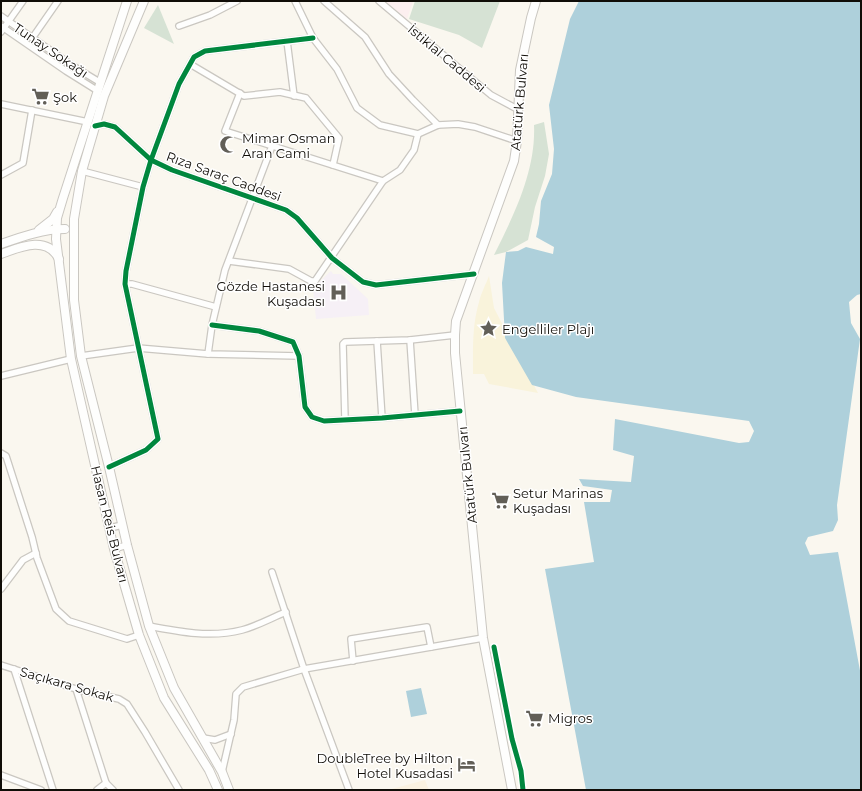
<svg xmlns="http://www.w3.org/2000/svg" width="862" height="791" font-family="Montserrat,sans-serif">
  <rect width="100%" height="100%" fill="#faf7ef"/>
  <path fill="#faf2e1" d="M 425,780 L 429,790 L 388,790 Z"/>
  <path fill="#fcefef" d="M 385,1 L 413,1 L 407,19 Z"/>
  <path fill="#f6f0f6" d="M 331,271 L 333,274 L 341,274 L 368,299 L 369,315 L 316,319 L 313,288 Z"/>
  <g fill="#d6e2d4">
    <path d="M 415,1 L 500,1 L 482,48 L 459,35 L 409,19 Z"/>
    <path d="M 158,5 L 174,44 L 144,28 Z"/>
    <path d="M 544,122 L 549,154 L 545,176 L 535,207 L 528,240 L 506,252 L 494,255 C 514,215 536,171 534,125 Z"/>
  </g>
  <path fill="#f9f3db" d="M 489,276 L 494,308 L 538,393 L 489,384 L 484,374 L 473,374 C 473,349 472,326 479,302 C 481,293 486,284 489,276 Z"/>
  <g fill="#aed0db">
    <path d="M 579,1 L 861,1 L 861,294 L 857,295 L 849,302 L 851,323 L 860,339 L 837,505 L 838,520 L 833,531 L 808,537 L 805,543 L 810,555 L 838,552 L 861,676 L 861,790 L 586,790 L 545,569 L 594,562 L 584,502 L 610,502 L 612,490 L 583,486 L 579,479 L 631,482 L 634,456 L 613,450 L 615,419 L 739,443 L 749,442 L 754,431 L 749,421 L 576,397 L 532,385 L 505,338 L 502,283 L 506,252 L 518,251 L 526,247 L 553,254 L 554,247 L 536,237 L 539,224 L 541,201 L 552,174 L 554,149 L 549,105 L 570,19 Z"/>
    <path d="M 421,688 L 427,714 L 411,717 L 406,691 Z"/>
  </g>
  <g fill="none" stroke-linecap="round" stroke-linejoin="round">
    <defs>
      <g id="street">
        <path d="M 295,1 L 313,38 L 337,69 L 357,108 L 380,125 L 418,134 L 438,125 L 458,124 L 475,127 L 517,141"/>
        <path d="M 324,1 L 365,37 L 389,74 L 413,100 L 438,125"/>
        <path d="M 379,1 L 491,95 L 519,110"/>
        <path d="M 1,16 L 73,66 L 101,83"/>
        <path d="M 1,26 L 66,71 L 98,91"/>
        <path d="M 179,26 L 210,15 L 237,1"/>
        <path d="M 1,32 L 23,1"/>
        <path d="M 33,37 L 58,1"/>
        <path d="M 287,41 L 294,96"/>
        <path d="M 190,64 L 244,96 L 280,92 L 306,98 L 339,138 L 333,165"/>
        <path d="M 240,93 L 225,131 L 383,181"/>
        <path d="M 1,104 L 88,122"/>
        <path d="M 95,126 L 104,124 L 115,127 L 151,160 L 172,170 L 286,210 L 297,218 L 332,258 L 363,282 L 376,285 L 474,274"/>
        <path d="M 82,171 L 143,187"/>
        <path d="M 1,175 L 23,163 L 32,110"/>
        <path d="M 229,261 L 289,269 L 311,281 L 315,281 L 383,181 L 400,170 L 414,150 L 418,134"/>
        <path d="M 125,284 L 132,284 L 216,307"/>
        <path d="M 212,325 L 259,331 L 293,342 L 299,356 L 305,407 L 312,417 L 324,421 L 382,418 L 460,411"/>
        <path d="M 410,340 L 415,415"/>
        <path d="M 377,341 L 382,418"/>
        <path d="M 208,354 L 212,325 L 225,270 L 272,146"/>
        <path d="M 81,356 L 138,348 L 208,354 L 299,356"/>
        <path d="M 1,376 L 71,359"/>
        <path d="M 345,420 L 343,344 L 345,342 L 410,340 L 455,335"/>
        <path d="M 1,453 L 6,456 L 32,537 L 37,558 L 56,609 L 69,621 L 127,639 L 139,635"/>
        <path d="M 109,467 L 146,450 L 158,439 L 125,284 L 126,271 L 143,187 L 151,160 L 179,84 L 194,57 L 205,51 L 313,38"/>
        <path d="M 110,528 L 122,525"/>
        <path d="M 114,549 L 127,545"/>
        <path d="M 272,572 L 304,669 L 483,638"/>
        <path d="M 1,589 L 23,560 L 36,553"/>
        <path d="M 149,626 C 180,632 211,638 242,630 C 257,626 271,618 286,612"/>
        <path d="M 353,661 L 351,639 L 427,627 L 431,647"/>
        <path d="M 1,665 L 76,689 L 119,699 L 127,704 L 145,732 L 179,790"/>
        <path d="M 14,669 L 53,790"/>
        <path d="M 76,689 L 106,783 L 97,790"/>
        <path d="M 203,738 L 215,740 L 231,734"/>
        <path d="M 222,772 L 234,720 L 236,694 L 243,687 L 304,669 L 349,790"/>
        <path d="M 1,775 L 41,790"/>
        <path d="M 106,783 L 113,790"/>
      </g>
      <g id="secondary">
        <path d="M 127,1 L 63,198 L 57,218 L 56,239 L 71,359 L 114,549 L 139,635 L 164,698 L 209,770 L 218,790"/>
        <path d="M 144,1 L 104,96 L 82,171 L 74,219 L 74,300 L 81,356 L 109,467 L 127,545 L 149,626 L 174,688 L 222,772 L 229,790"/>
        <path d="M 39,230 L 53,219 L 57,212"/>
        <path d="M 1,244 C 21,237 43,229 65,229"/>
        <path d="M 1,254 C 20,247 47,235 59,259"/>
        <path d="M 512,790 L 483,638 L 455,353 L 455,335 L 456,321 L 514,161 L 517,141 L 520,70 L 531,18 L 536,1"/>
      </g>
    </defs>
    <use href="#street" stroke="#cac7c1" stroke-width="8"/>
    <use href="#secondary" stroke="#cac7c1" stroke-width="10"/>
    <use href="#street" stroke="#fefefd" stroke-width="5.5"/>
    <use href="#secondary" stroke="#fefefd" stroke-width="8"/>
    <defs>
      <g id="cycleway">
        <path d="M 95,126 L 104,124 L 115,127 L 151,160 L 172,170 L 286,210 L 297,218 L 332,258 L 363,282 L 376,285 L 474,274"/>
        <path d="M 212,325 L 259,331 L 293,342 L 299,356 L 305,407 L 312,417 L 324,421 L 382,418 L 460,411"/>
        <path d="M 109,467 L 146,450 L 158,439 L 125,284 L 126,271 L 143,187 L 151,160 L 179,84 L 194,57 L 205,51 L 313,38"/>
        <path d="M 494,647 L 512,739 L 521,771 L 523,790"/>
      </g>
    </defs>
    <use href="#cycleway" stroke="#fff" stroke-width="8"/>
    <use href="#cycleway" stroke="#00873e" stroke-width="5"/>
  </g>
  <defs>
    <symbol id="supermarket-bare" viewBox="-9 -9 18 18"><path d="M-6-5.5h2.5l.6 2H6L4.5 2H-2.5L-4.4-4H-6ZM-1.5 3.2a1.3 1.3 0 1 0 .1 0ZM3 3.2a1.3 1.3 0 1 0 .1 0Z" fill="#625f58" stroke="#fff" stroke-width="2.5" paint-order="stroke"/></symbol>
    <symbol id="mosque-bare" viewBox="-9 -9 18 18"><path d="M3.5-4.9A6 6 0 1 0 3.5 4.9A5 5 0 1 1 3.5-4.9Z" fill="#625f58" stroke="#fff" stroke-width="2.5" paint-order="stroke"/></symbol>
    <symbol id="hospital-bare" viewBox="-9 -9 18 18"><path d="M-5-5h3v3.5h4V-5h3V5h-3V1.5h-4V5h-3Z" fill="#625f58" stroke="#fff" stroke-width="2.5" paint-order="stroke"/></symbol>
    <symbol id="sight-bare" viewBox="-9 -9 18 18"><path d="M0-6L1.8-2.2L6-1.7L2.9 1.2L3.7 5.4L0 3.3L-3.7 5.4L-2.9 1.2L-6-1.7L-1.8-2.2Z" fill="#625f58" stroke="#fff" stroke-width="2.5" paint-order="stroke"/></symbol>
    <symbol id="hotel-bare" viewBox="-9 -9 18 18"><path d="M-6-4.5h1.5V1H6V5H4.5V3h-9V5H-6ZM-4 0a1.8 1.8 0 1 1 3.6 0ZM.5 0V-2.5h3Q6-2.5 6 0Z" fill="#625f58" stroke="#fff" stroke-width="2.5" paint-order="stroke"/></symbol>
  </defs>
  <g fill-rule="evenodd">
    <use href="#supermarket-bare" x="28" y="84" width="25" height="25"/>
    <use href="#mosque-bare" x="216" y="132" width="25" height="25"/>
    <use href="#hospital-bare" x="326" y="280" width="25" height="25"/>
    <use href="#sight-bare" x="476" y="316" width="25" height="25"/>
    <use href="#supermarket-bare" x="488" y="488" width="25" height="25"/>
    <use href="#supermarket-bare" x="522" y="706" width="25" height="25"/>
    <use href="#hotel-bare" x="454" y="752" width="25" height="25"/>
  </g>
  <g text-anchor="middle" stroke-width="3" stroke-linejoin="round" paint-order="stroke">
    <g font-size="13" fill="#100d07" stroke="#fff">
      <text transform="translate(51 50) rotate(34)" y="5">Tunay Sokağı</text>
      <text transform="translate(447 58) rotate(40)" y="5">İstiklal Caddesi</text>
      <text transform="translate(519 102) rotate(-85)" y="5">Atatürk Bulvarı</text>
      <text transform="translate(224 176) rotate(20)" y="5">Rıza Saraç Caddesi</text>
      <text transform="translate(467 475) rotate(-96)" y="5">Atatürk Bulvarı</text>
      <text transform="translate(110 524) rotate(76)" y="5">Hasan Reis Bulvarı</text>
      <text transform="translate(67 684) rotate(16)" y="5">Saçıkara Sokak</text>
    </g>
    <g font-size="13" fill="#100d07" stroke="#fff" text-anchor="start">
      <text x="53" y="102">Şok</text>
      <text x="242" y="143">Mimar Osman<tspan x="242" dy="15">Aran Cami</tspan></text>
      <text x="325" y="291" text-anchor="end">Gözde Hastanesi<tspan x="325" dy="15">Kuşadası</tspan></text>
      <text x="502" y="334">Engelliler Plajı</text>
      <text x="513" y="498">Setur Marinas<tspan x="513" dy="15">Kuşadası</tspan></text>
      <text x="548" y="723">Migros</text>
      <text x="453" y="763" text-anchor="end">DoubleTree by Hilton<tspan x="453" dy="15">Hotel Kusadasi</tspan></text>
    </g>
  </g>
  <rect width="862" height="791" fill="none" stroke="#100d07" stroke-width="4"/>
</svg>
